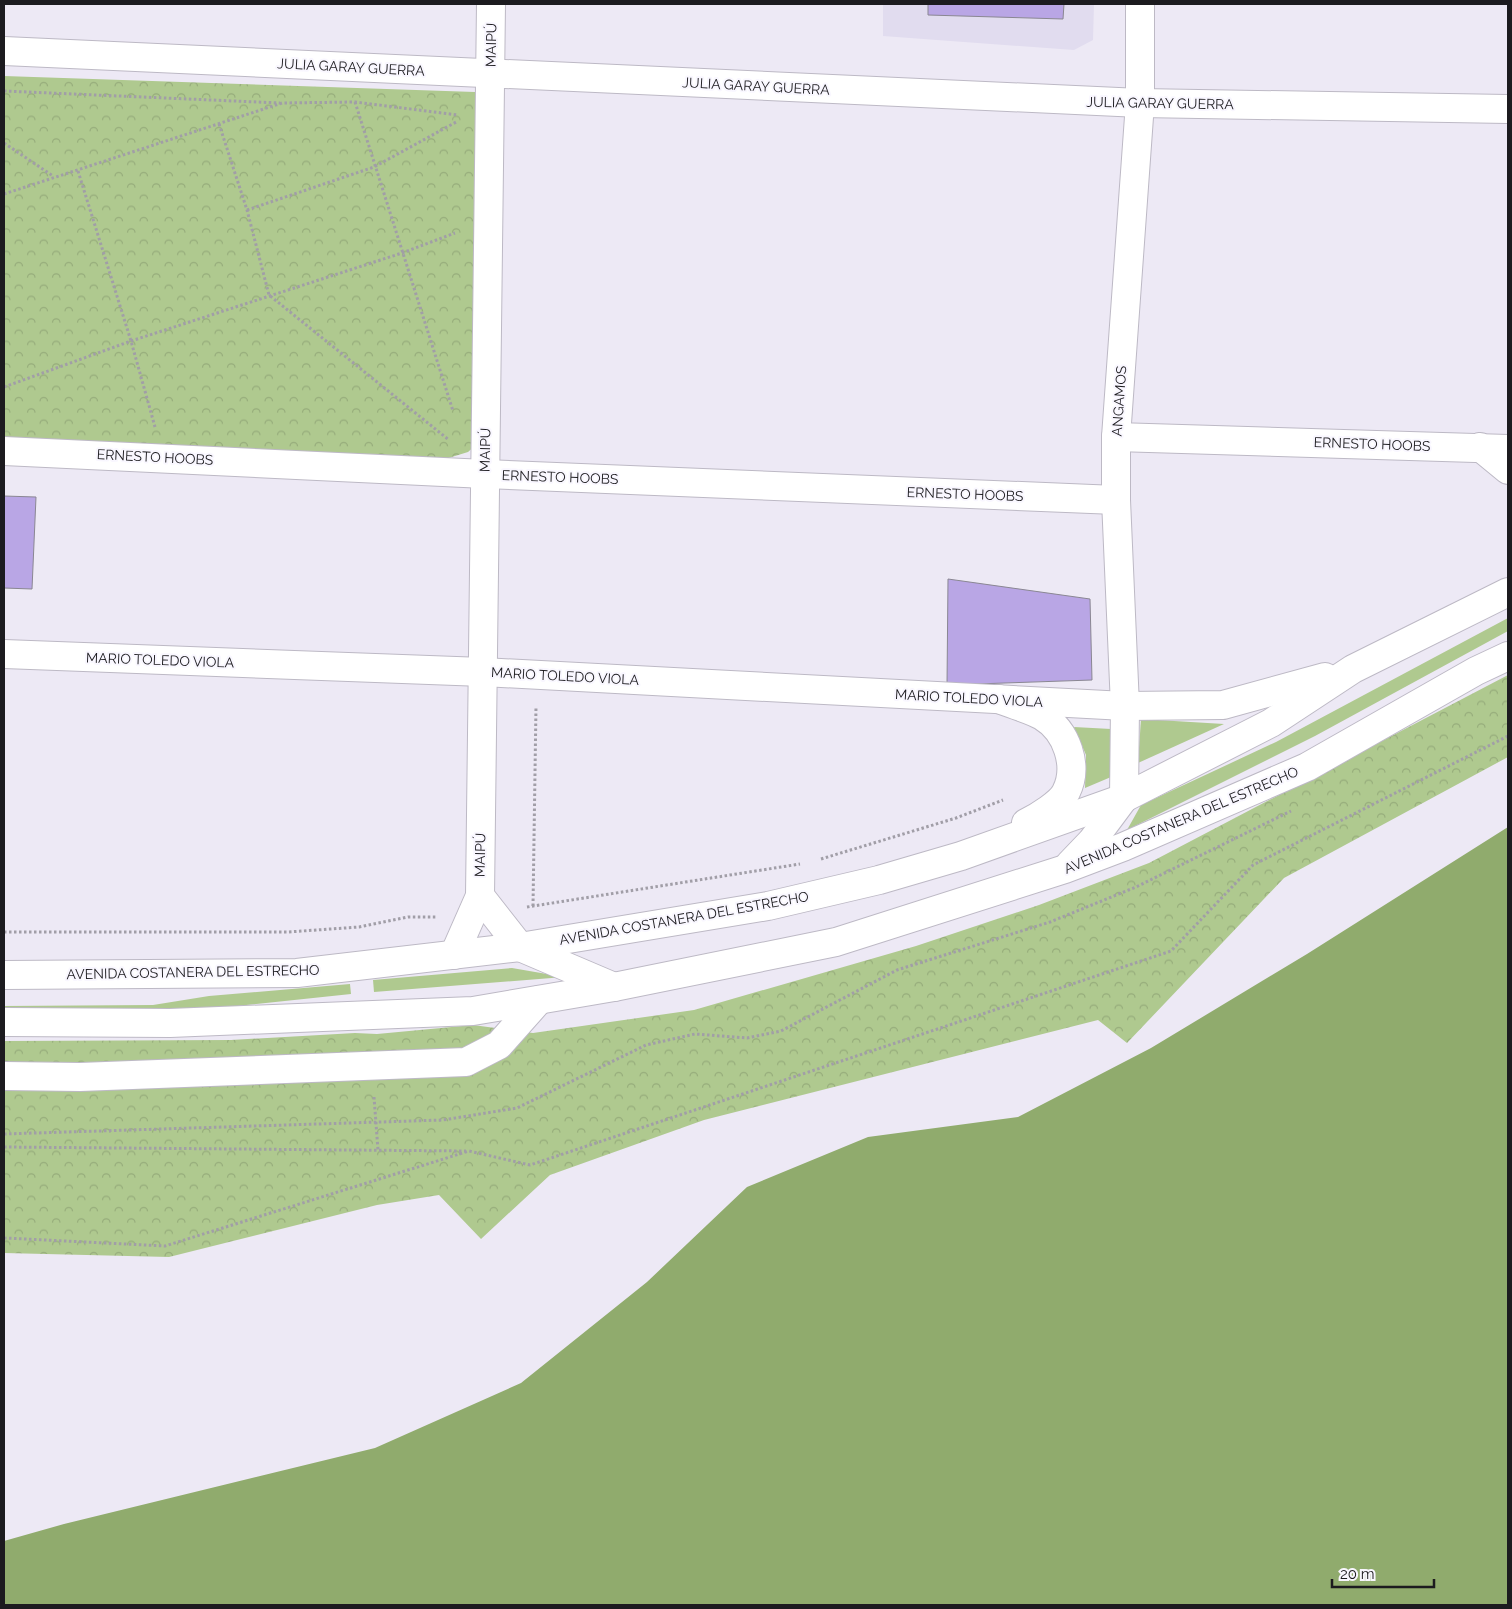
<svg xmlns="http://www.w3.org/2000/svg" width="1512" height="1609" font-family="Raleway,sans-serif">
  <defs>
    <pattern id="park-crowns" width="20" height="18" patternUnits="userSpaceOnUse" patternTransform="scale(1.25)"><rect width="20" height="18" fill="#afc98f"/><path d="M2 6a3 3 0 1 1 6 0M12 15a3 3 0 1 1 6 0" fill="none" stroke="#96ac7b"/></pattern>
  </defs>
  <rect width="100%" height="100%" fill="#ede9f5"/>
  <path fill="#e1dcef" d="M 883,4 L 1094,4 L 1093,40 L 1074,50 L 883,36 Z"/>
  <g fill="#afc98f">
    <path d="M 1508,618 L 1508,631 L 1315,736 L 1127,830 L 1141,805 L 1276,742 Z"/>
    <path d="M 1141,719 L 1224,724 L 1138,763 Z"/>
    <path d="M 1074,727 L 1111,729 L 1111,777 L 1085,788 L 1086,755 Z"/>
    <path d="M 512,968 L 564,977 L 374,992 L 373,980 Z"/>
    <path d="M 350,984 L 351,994 L 208,1009 L 4,1010 L 4,1006 L 153,1005 L 209,996 Z"/>
  </g>
  <g fill="url(#park-crowns)">
    <path d="M 4,76 L 475,92 L 486,117 L 483,439 L 468,452 L 442,460 L 4,437 Z"/>
    <path d="M 1508,675 L 1508,757 L 1284,878 L 1127,1043 L 1098,1020 L 704,1120 L 550,1175 L 481,1239 L 439,1195 L 377,1205 L 169,1257 L 4,1253 L 4,1041 L 231,1040 L 355,1033 L 377,1034 L 473,1025 L 533,1033 L 694,1010 L 916,946 L 1039,905 L 1149,863 Z"/>
  </g>
  <path fill="#90ab6d" d="M 1508,827 L 1508,1605 L 4,1605 L 4,1541 L 64,1524 L 375,1448 L 521,1383 L 647,1282 L 747,1187 L 868,1137 L 1018,1117 L 1151,1048 L 1307,954 Z"/>
  <g fill="#b9a6e5" stroke="#8a8792">
    <path d="M 928,4 L 1064,4 L 1063,19 L 928,15 Z"/>
    <path d="M 4,496 L 36,497 L 32,589 L 4,588 Z"/>
    <path d="M 948,579 L 1090,599 L 1092,680 L 947,685 Z"/>
  </g>
  <g fill="none" stroke-linecap="round" stroke-linejoin="round">
    <defs>
      <g id="minor">
        <path d="M 4,51 L 1140,103 L 1508,109"/>
        <path d="M 1116,437 L 1508,449"/>
        <path d="M 4,451 L 485,474 L 1116,500"/>
        <path d="M 4,654 L 483,672 L 1125,706"/>
        <path d="M 1124,798 L 1125,706 L 1116,500 L 1116,437 L 1140,103 L 1140,4"/>
        <path d="M 480,896 L 520,947"/>
        <path d="M 454,955 L 480,896 L 491,4"/>
        <path d="M 4,1076 L 80,1077 L 466,1062 L 499,1045 L 539,1000"/>
      </g>
      <g id="major">
        <path d="M 1480,447 L 1508,470"/>
        <path d="M 999,699 C 1013,705 1030,709 1042,716 C 1067,731 1079,766 1066,792 C 1061,803 1038,817 1026,823"/>
        <path d="M 1125,706 L 1223,705 L 1325,677"/>
        <path d="M 1070,864 L 1092,841 L 1124,798"/>
        <path d="M 520,947 L 614,987"/>
        <path d="M 4,975 L 297,973 L 520,947 L 768,906 L 879,880 L 961,856 L 1124,798 L 1271,723 L 1353,669 L 1508,592"/>
        <path d="M 4,1022 L 170,1023 L 473,1011 L 614,987 L 836,942 L 1065,869 L 1123,847 L 1307,767 L 1476,671 L 1508,656"/>
      </g>
    </defs>
    <use href="#minor" stroke="#bdb9c5" stroke-width="30"/>
    <use href="#major" stroke="#bdb9c5" stroke-width="30"/>
    <g stroke="#a19ea7" stroke-width="3" stroke-dasharray="2.5 2.5" stroke-linecap="butt">
      <path d="M 4,91 L 280,103"/>
      <path d="M 355,102 L 453,411"/>
      <path d="M 219,124 L 247,210 L 269,295 L 449,440"/>
      <path d="M 4,143 L 53,176"/>
      <path d="M 78,171 L 131,341 L 155,427"/>
      <path d="M 4,194 L 282,103 L 355,102 L 458,115"/>
      <path d="M 247,210 L 374,167 L 458,121"/>
      <path d="M 4,387 L 131,341 L 402,253 L 455,233"/>
      <path d="M 821,859 L 956,818 L 1003,800"/>
      <path d="M 533,906 L 536,706"/>
      <path d="M 527,907 L 800,864"/>
      <path d="M 4,932 L 288,932 L 359,927 L 408,917 L 437,917"/>
      <path d="M 374,1097 L 378,1150"/>
      <path d="M 4,1134 L 443,1120 L 517,1108 L 646,1045 L 695,1034 L 747,1038 L 781,1031 L 897,970 L 1050,922 L 1136,887 L 1291,811"/>
      <path d="M 4,1147 L 466,1151"/>
      <path d="M 4,1238 L 165,1246 L 469,1151 L 530,1165 L 1171,951 L 1253,865 L 1508,736"/>
    </g>
    <use href="#minor" stroke="#fff" stroke-width="28"/>
    <use href="#major" stroke="#fff" stroke-width="28"/>
  </g>
  <g text-anchor="middle" stroke-width="4" stroke-linejoin="round" paint-order="stroke">
    <g font-size="14" fill="#1c1b1f" stroke="#f9f7ff">
      <text transform="translate(491 45) rotate(-89)" y="5">MAIPÚ</text>
      <text transform="translate(351 67) rotate(3)" y="5">JULIA GARAY GUERRA</text>
      <text transform="translate(756 86) rotate(3)" y="5">JULIA GARAY GUERRA</text>
      <text transform="translate(1160 103) rotate(1)" y="5">JULIA GARAY GUERRA</text>
      <text transform="translate(1119 401) rotate(-86)" y="5">ANGAMOS</text>
      <text transform="translate(1372 444) rotate(2)" y="5">ERNESTO HOOBS</text>
      <text transform="translate(485 450) rotate(-89)" y="5">MAIPÚ</text>
      <text transform="translate(155 457) rotate(3)" y="5">ERNESTO HOOBS</text>
      <text transform="translate(560 477) rotate(2)" y="5">ERNESTO HOOBS</text>
      <text transform="translate(965 494) rotate(2)" y="5">ERNESTO HOOBS</text>
      <text transform="translate(160 660) rotate(2)" y="5">MARIO TOLEDO VIOLA</text>
      <text transform="translate(565 676) rotate(3)" y="5">MARIO TOLEDO VIOLA</text>
      <text transform="translate(969 698) rotate(3)" y="5">MARIO TOLEDO VIOLA</text>
      <text transform="translate(1181 820) rotate(-23)" y="5">AVENIDA COSTANERA DEL ESTRECHO</text>
      <text transform="translate(480 855) rotate(-89)" y="5">MAIPÚ</text>
      <text transform="translate(684 918) rotate(-10)" y="5">AVENIDA COSTANERA DEL ESTRECHO</text>
      <text transform="translate(193 972) rotate(-1)" y="5">AVENIDA COSTANERA DEL ESTRECHO</text>
    </g>
  </g>
  <rect width="1512" height="1609" fill="none" stroke="#1c1b1f" stroke-width="10"/>
  <path d="M1332 1579v8h102v-8" fill="none" stroke="#1c1b1f" stroke-width="2.5"/>
  <text x="1340" y="1579" font-size="15" fill="#1c1b1f" stroke="#f9f7ff" stroke-width="4" paint-order="stroke">20 m</text>
</svg>
